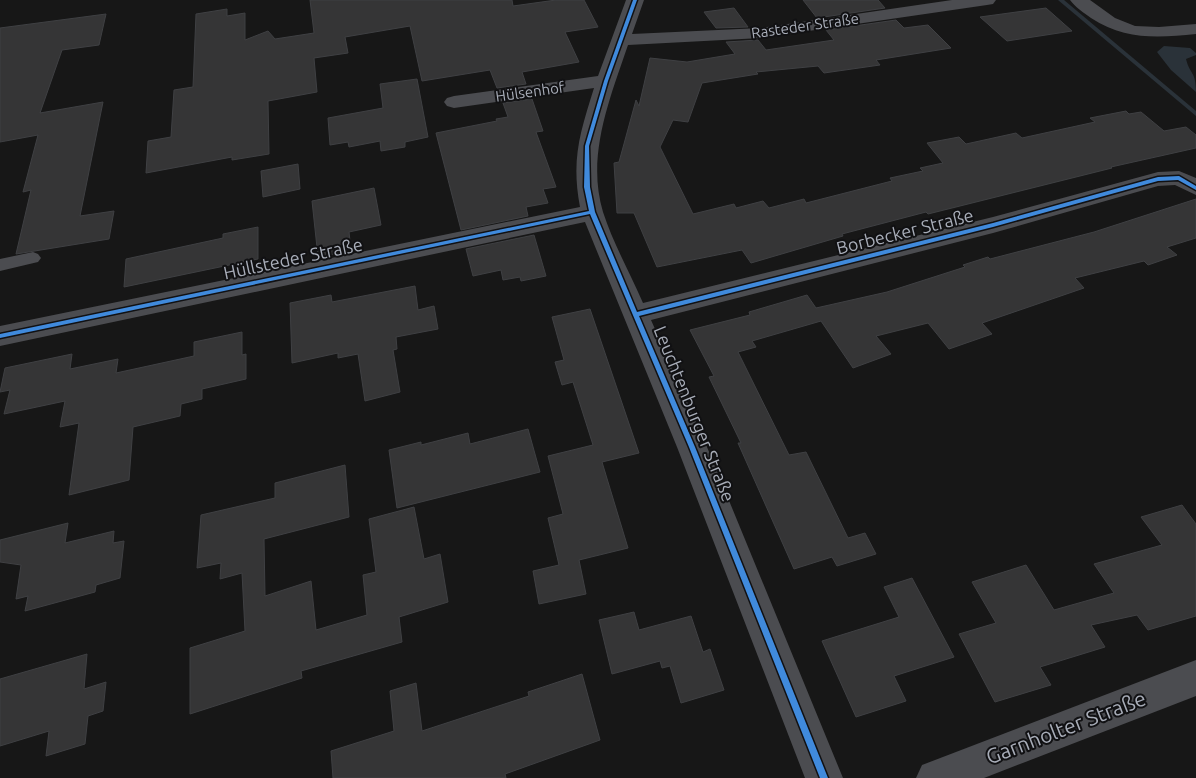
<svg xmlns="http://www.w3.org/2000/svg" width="1196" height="778" font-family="Ubuntu,sans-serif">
  <rect width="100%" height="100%" fill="#171717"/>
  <path fill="#2a3239" d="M 1164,46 L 1190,48 L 1196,53 L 1196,55 L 1186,59 C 1190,75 1196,71 1196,92 L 1171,70 L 1157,52 Z"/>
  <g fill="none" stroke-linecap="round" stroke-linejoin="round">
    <path fill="#2a3239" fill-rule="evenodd" d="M 1058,0 L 1064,0 L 1196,111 L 1196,116 Z"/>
  </g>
  <g fill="#353536" stroke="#3f4043">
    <path d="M 310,0 L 512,0 L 513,6 L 556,0 L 584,0 L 598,27 L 565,32 L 579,62 L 522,72 L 526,84 L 497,88 L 490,70 L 422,81 L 410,26 L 345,37 L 348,53 L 314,58 L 317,92 L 268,101 L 269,154 L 232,160 L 232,157 L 146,173 L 148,141 L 171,137 L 174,90 L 193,87 L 196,14 L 227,9 L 227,16 L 245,13 L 245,40 L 268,31 L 275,39 L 314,33 Z"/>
    <path d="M 803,0 L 878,0 L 885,8 L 817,18 Z"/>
    <path d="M 734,8 L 748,27 L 716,28 L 704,12 Z"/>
    <path d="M 1046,8 L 1072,31 L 1007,41 L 980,17 Z"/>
    <path d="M 106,14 L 99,45 L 62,50 L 40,113 L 103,102 L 80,216 L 114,211 L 109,239 L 16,254 L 31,190 L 23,192 L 38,135 L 0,142 L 0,28 Z"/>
    <path d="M 896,20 L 904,28 L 928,25 L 951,48 L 876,60 L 880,65 L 824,73 L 818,66 L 756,72 L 758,74 L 702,83 L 688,122 L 673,120 L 660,147 L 693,214 L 734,204 L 736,208 L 763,201 L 769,208 L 804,199 L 806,203 L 892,181 L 890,178 L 923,171 L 920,168 L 943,163 L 927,143 L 959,137 L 966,144 L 1016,133 L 1022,138 L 1095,122 L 1090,118 L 1126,111 L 1129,114 L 1141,112 L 1164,131 L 1186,127 L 1196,135 L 1196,148 L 1111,167 L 1112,168 L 928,214 L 926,212 L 842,234 L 843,236 L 751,263 L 742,250 L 657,267 L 634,213 L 617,213 L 614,163 L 619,162 L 636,100 L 639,106 L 650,58 L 687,62 L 735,54 L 726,42 L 758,40 L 766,50 L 834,40 L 826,30 Z"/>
    <path d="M 417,79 L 428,137 L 405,142 L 405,147 L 381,151 L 380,141 L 349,147 L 348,142 L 330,145 L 328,118 L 383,108 L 380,84 Z"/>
    <path d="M 532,99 L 543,131 L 536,132 L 556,187 L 543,189 L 548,203 L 526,207 L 528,216 L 461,230 L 436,133 L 497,121 L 496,119 L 508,117 L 503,103 Z"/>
    <path d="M 298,164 L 300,189 L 263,197 L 261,171 Z"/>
    <path d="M 374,188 L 381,225 L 349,232 L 350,241 L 342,242 L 344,252 L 318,257 L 312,201 Z"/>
    <path d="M 1196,199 L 1196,238 L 1167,247 L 1177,255 L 1148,265 L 1144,261 L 1075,278 L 1084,288 L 982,323 L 992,334 L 949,349 L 928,323 L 876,336 L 891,354 L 853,368 L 821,321 L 752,341 L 756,347 L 738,352 L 789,455 L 806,452 L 848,538 L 865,533 L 876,554 L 837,566 L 832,557 L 794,569 L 738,443 L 741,443 L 709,377 L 714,376 L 690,330 L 750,315 L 749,312 L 807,295 L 816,308 L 887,292 L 965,267 L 963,265 L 988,257 L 990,259 L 1094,232 Z"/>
    <path d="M 258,227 L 258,259 L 124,287 L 126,259 L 223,238 L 223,234 Z"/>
    <path d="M 534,235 L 546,276 L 521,281 L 520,277 L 503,280 L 501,270 L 473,276 L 466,249 Z"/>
    <path d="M 415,286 L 418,310 L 434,306 L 438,329 L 396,337 L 397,349 L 393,350 L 400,392 L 365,401 L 358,354 L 338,358 L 338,353 L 292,363 L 290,303 L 331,295 L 332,302 Z"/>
    <path d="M 590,309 L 639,453 L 602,462 L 628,548 L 579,560 L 586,594 L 539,604 L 533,571 L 559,565 L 548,518 L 563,514 L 548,456 L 593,445 L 573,382 L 562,385 L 555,362 L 564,360 L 552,317 Z"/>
    <path d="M 242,332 L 242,355 L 246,354 L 246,379 L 202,389 L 202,399 L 181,404 L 180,416 L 133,427 L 129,480 L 69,495 L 79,423 L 60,427 L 65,401 L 4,414 L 10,390 L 0,392 L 5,368 L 72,354 L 70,369 L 118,359 L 116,373 L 194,356 L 194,342 Z"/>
    <path d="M 528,429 L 540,472 L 397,508 L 389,450 L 421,442 L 421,445 L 468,433 L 470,444 Z"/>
    <path d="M 345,465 L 349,517 L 264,539 L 265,596 L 311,581 L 316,630 L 367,615 L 363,575 L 376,572 L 369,519 L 414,507 L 424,559 L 440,554 L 448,602 L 399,617 L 402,642 L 301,671 L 302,678 L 190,714 L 190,648 L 245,631 L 242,573 L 220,579 L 221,563 L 197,568 L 201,515 L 275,498 L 275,483 Z"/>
    <path d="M 1182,505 L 1196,524 L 1196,616 L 1148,630 L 1137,615 L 1091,625 L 1105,647 L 1040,667 L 1051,685 L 995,702 L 959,634 L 996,623 L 972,582 L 1026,565 L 1054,610 L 1114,593 L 1094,564 L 1162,545 L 1141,517 Z"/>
    <path d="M 68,523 L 65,543 L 114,531 L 113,543 L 124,541 L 120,578 L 96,585 L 95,592 L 25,611 L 28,596 L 16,599 L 21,565 L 0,562 L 0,540 Z"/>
    <path d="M 912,578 L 954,657 L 894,676 L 906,701 L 856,717 L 822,641 L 899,617 L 884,587 Z"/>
    <path d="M 634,612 L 639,630 L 691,616 L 703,652 L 710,649 L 724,690 L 681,703 L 670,666 L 662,668 L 660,661 L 612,674 L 599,620 Z"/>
    <path d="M 87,654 L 84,689 L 106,682 L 103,711 L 88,716 L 85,744 L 46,756 L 49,731 L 0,746 L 0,679 Z"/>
    <path d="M 582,674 L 600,740 L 505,774 L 506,778 L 333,778 L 331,751 L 394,731 L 390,691 L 416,683 L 422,731 L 529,696 L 528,692 Z"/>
  </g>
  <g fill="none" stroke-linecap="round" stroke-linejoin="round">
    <path fill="#4b4c50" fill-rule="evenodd" d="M 33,252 L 38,254 L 41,258 L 38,262 L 0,271 L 0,259 Z"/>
    <g fill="#4b4c50" fill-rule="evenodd">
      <path d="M 626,0 L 644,0 L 632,34 L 761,28 L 952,0 L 996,0 L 993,4 L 987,5 L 761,38 L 628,45 C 610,98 586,156 603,212 C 613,243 630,273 643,303 L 993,217 L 1158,172 L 1179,171 L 1196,178 L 1196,195 L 1175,185 L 1158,186 L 993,233 L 651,320 L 707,447 L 843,778 L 805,778 L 677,447 L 585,222 L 0,346 L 0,326 L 580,207 C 571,159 580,133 594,88 L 454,108 L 447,106 L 444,102 L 447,98 L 454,96 L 598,76 Z"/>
      <path d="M 1070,0 L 1090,0 L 1115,18 L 1135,26 L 1159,27 L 1196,24 L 1196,34 C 1157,38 1125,40 1091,18 C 1084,13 1075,7 1070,0 Z"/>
      <path d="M 1196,660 L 1196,696 L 984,778 L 916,778 L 922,765 Z"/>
    </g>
    <defs>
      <path id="cycleway" d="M 633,0 L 637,0 L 608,81 L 589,146 L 590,187 L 595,212 L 637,312 L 993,223 L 1158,177 L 1179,176 L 1196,186 L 1196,190 L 1178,180 L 1158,181 L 993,227 L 639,316 L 695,447 L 828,778 L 820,778 L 689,447 L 590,214 L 0,338 L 0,334 L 589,211 L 584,187 L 585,146 L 604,81 Z"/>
    </defs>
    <use href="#cycleway" stroke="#111113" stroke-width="3"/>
    <use href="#cycleway" fill="#408adc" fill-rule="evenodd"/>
  </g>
  <g text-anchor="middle" stroke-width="4" stroke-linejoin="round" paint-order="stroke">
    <g font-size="15" fill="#a8adb8" stroke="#111113">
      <text transform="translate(805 26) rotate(-8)" y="5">Rasteder Straße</text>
      <text transform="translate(530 92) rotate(-8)" y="5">Hülsenhof</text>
    </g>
    <g font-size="18" fill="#a8adb8" stroke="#111113">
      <text transform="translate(905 232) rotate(-14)" y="6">Borbecker Straße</text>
      <text transform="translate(293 259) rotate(-12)" y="6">Hüllsteder Straße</text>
      <text transform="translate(694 414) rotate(68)" y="6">Leuchtenburger Straße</text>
    </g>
    <g font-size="21" fill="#a8adb8" stroke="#111113">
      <text transform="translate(1066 728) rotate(-21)" y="7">Garnholter Straße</text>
    </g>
  </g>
</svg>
